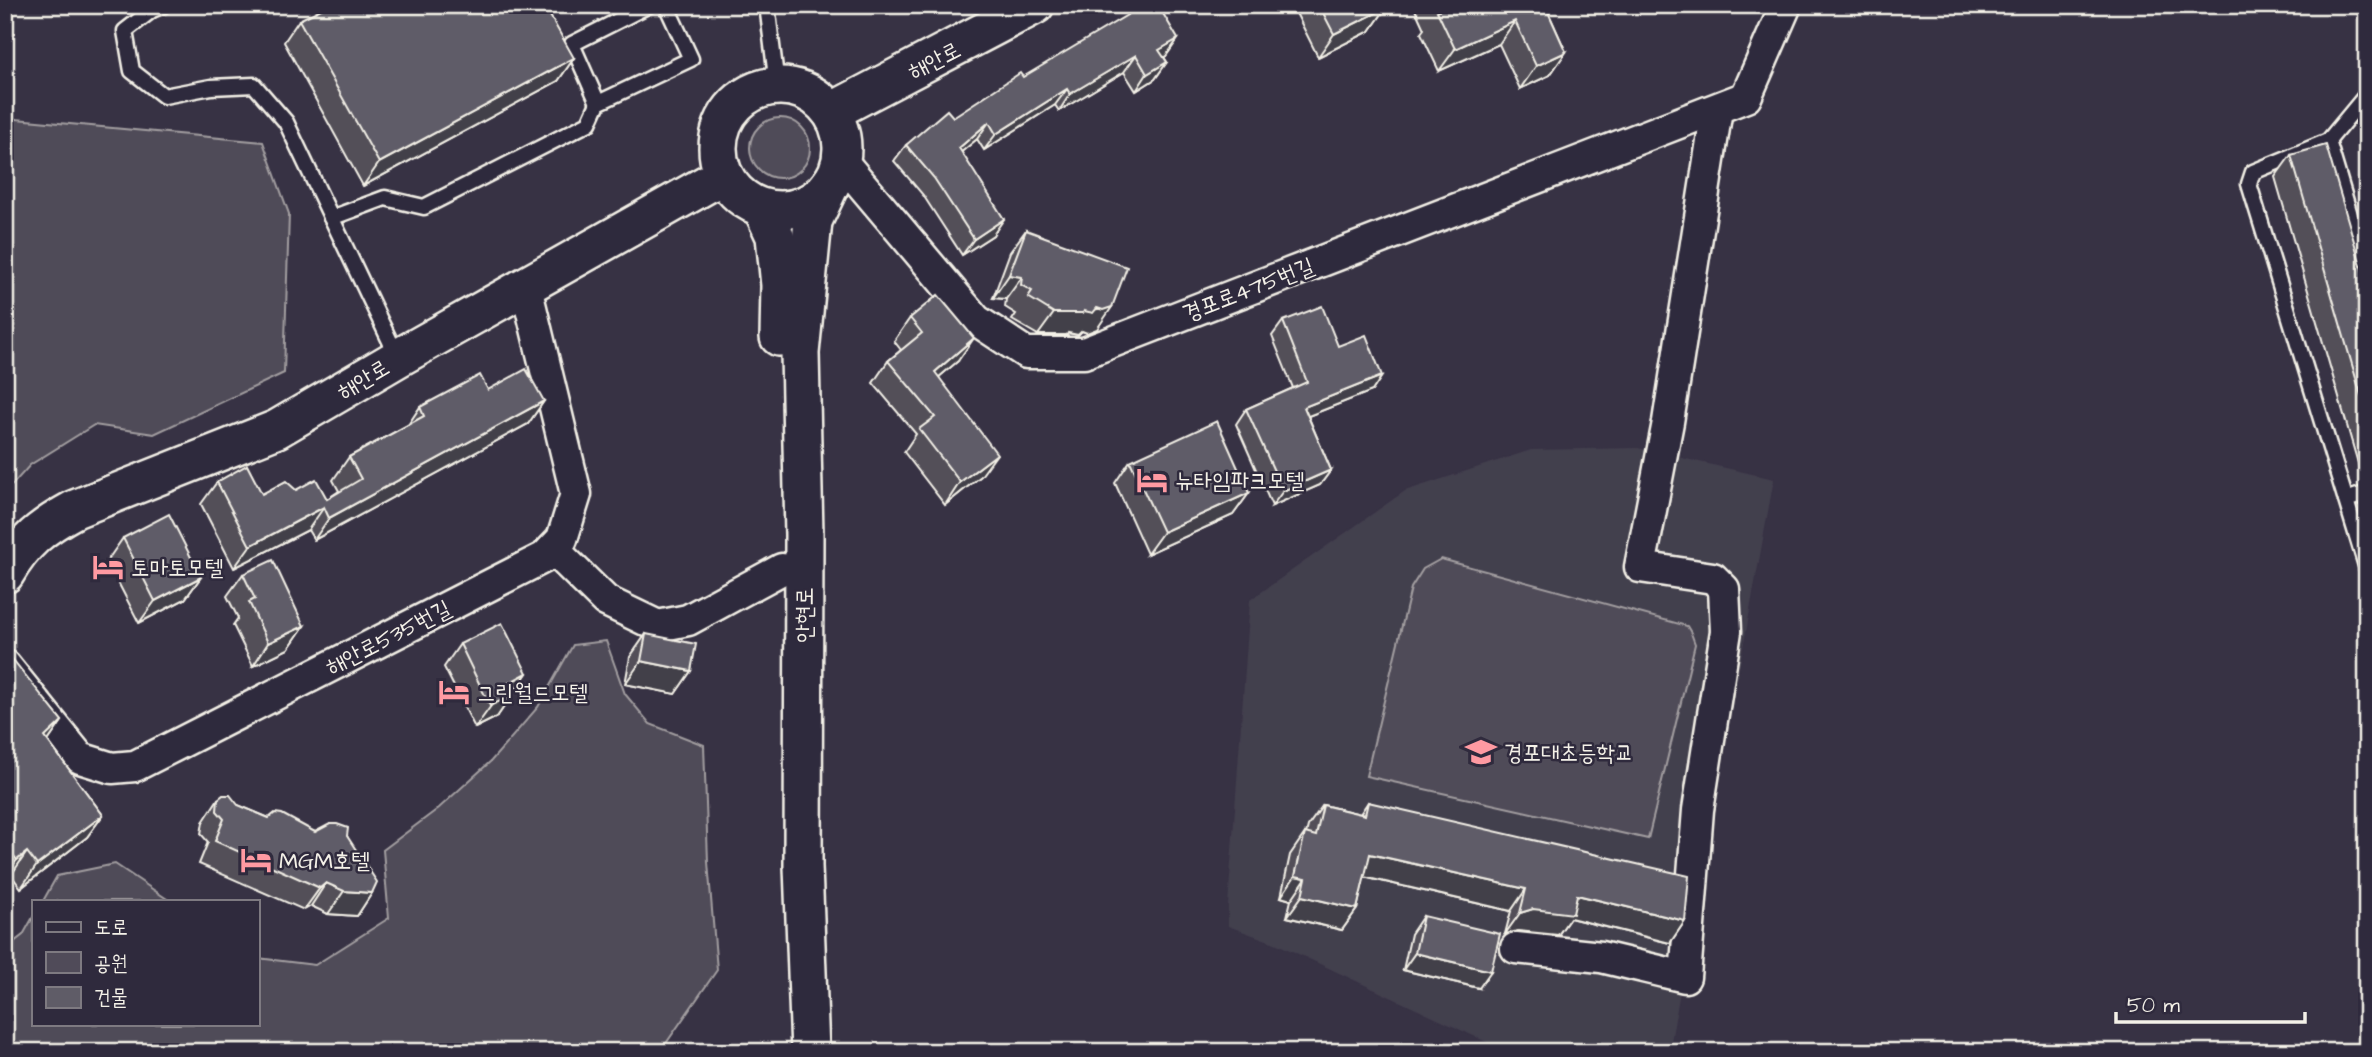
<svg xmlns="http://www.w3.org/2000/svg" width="2372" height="1057" font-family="'Architects Daughter','Poor Story',sans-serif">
  <rect width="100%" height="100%" fill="#373244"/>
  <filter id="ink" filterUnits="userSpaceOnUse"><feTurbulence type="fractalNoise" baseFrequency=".0143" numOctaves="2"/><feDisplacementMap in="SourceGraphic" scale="14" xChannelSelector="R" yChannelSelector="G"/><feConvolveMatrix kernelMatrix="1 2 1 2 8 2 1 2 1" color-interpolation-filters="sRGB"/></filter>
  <g filter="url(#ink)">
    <path fill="#433f4e" d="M 1638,448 L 1774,479 L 1669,1052 L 1508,1052 L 1275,943 L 1228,926 L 1228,905 L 1250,600 L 1405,491 L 1531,450 Z"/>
    <g fill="#504b59" stroke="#a29ea0" stroke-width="2">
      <path d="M 5,118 L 263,142 L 289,214 L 284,373 L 154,434 L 94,425 L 30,465 L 5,493 Z"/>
      <circle cx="780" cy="148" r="30"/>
      <path d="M 1441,559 L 1687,626 L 1691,633 L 1695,644 L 1648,839 L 1366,776 L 1411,588 L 1423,569 Z"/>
      <path d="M 606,641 L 625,694 L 650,724 L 704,745 L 708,862 L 717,970 L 660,1052 L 5,1052 L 5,949 L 23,935 L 33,917 L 33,1024 L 257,1024 L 257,958 L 315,965 L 389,918 L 383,850 L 439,808 L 491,761 L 538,707 L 573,645 Z"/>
      <path d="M 115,864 L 170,901 L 43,901 L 57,876 Z"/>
    </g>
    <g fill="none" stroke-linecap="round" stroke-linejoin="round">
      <defs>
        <g id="service">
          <path d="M 164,5 L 152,10 L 125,31 L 132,71 L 164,96 L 211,87 L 254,85 L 286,122 L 398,358"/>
          <path d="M 767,5 L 777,85"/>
          <path d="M 2367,94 L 2328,141 L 2253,172 L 2249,184 L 2367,569"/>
          <path d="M 598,103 L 572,44 L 649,5"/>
          <path d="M 2328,141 L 2367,272"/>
          <path d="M 331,218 L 385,198 L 424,207 L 589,123 L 598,103 L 691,59 L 666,5"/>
          <path d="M 2346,500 L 2367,493"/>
        </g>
        <g id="minor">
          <path d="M 841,160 L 976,320 L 1026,353 L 1084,353 L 1746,97 L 1786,5"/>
          <path d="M 553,549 L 606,601 L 658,626 L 688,620 L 782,569"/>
          <path d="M 5,665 L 80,758 L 112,768 L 135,766 L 545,557 L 562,539 L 576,494 L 526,287"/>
          <path d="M 1516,948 L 1601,957 L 1685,977 L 1698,810 L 1726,631 L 1724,589 L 1713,578 L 1640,567 L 1668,422 L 1717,109"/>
        </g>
        <g id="tertiary">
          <circle cx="780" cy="148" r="62"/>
          <path d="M 831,112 L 1035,5"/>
          <path d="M 762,208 L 775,236 L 780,285 L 779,337"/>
          <path d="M 5,574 C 24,541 42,527 75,509 L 277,429 L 398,358 L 723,175"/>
          <path d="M 810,1052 L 803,866 L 804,535 L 800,353 L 813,221 L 831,183"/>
        </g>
      </defs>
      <use href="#service" stroke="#f4f1e8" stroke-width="19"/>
      <use href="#minor" stroke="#f4f1e8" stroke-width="35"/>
      <use href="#tertiary" stroke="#f4f1e8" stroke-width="42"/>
      <use href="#service" stroke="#2f2a3d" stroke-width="14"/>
      <use href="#minor" stroke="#2f2a3d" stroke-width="30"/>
      <use href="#tertiary" stroke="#2f2a3d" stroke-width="37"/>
    </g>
    <g fill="#524f59" stroke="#f4f1e8" stroke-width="2">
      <path d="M 1292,5 L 1384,5 L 1386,8 L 1370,31 L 1318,57 Z"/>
      <path d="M 1413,5 L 1545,5 L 1566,52 L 1550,75 L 1520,89 L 1499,44 L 1439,71 L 1421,33 L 1424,29 Z"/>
      <path d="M 299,20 L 574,58 L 558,81 L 363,186 L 284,42 Z"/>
      <path d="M 1178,39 L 1166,56 L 1164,57 L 1167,62 L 1155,79 L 1136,91 L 1124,72 L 1059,111 L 1055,105 L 984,150 L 977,139 L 961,152 L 993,235 L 962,255 L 923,195 L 894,161 L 906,145 L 1023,77 Z"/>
      <path d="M 2291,155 L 2367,286 L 2367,484 L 2364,484 L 2275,177 Z"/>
      <path d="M 1026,230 L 1097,329 L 1087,333 L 1082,331 L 1078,335 L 1068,333 L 1067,335 L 1038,335 L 1012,320 L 1016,314 L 1005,307 L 1006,299 L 993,298 L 1010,252 Z"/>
      <path d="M 910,318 L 958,361 L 939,377 L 981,476 L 945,505 L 904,452 L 916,434 L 873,383 L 888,361 L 901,350 L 894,341 Z"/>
      <path d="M 1283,321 L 1338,346 L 1382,376 L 1372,391 L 1308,416 L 1331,470 L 1320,485 L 1272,506 L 1236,424 L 1246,409 L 1293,388 L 1272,336 Z"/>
      <path d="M 488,390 L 544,401 L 528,424 L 314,540 L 308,530 L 234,568 L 201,504 L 217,482 L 262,494 L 296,490 L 327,499 L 339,491 L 333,480 L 349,457 L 408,425 L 420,407 Z"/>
      <path d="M 1130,461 L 1249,493 L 1233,515 L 1147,554 L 1115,483 Z"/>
      <path d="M 123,538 L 201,577 L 185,599 L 139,623 L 107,561 Z"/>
      <path d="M 243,574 L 304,626 L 288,649 L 253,666 L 233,625 L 238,618 L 227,596 Z"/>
      <path d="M 646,634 L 691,671 L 675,694 L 625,684 L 630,657 Z"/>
      <path d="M 460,644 L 527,673 L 497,717 L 475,728 L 444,667 Z"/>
      <path d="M 5,652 L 62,721 L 48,741 L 103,815 L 87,837 L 21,888 L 11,875 L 5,879 Z"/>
      <path d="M 218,799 L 238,805 L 269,818 L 315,832 L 347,836 L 372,893 L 357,916 L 328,914 L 311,906 L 304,910 L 199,864 L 208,842 L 201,834 L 203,822 Z"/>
      <path d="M 1368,802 L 1685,921 L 1670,943 L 1570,918 L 1558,935 L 1518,931 L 1505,934 L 1511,911 L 1364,877 L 1357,909 L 1342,930 L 1287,917 L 1291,900 L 1281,897 L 1290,855 L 1305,833 L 1306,834 L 1308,826 L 1323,805 L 1360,814 Z"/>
      <path d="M 1423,916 L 1479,988 L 1403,970 L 1411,934 Z"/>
    </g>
    <g fill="#424048" stroke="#f4f1e8" stroke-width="2">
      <path d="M 1386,8 L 1370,31 L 1318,57 L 1334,34 Z"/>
      <path d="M 1515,21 L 1499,44 L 1439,71 L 1455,49 Z"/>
      <path d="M 1178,39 L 1166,56 L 1148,66 L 1159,50 Z"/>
      <path d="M 1566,52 L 1550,75 L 1520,89 L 1536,66 Z"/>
      <path d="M 1136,55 L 1124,72 L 1059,111 L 1070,94 Z"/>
      <path d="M 574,58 L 558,81 L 363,186 L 379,163 Z"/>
      <path d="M 1167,62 L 1155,79 L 1136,91 L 1147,74 Z"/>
      <path d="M 1067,89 L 1055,105 L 984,150 L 996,134 Z"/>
      <path d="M 989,122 L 977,139 L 947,164 L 959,148 Z"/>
      <path d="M 1004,219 L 993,235 L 962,255 L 974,239 Z"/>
      <path d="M 1009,275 L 1022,277 L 1006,299 L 993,298 Z"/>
      <path d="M 1112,307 L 1097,329 L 1087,333 L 1082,331 L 1078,335 L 1068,333 L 1067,335 L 1038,335 L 1054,313 L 1084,311 Z"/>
      <path d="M 974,338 L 958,361 L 919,394 L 935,372 Z"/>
      <path d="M 1382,376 L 1372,391 L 1293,422 L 1304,407 Z"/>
      <path d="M 544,401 L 528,424 L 314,540 L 329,518 Z"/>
      <path d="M 997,454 L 981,476 L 945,505 L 960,482 Z"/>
      <path d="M 1331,470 L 1320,485 L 1272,506 L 1283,491 Z"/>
      <path d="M 1249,493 L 1233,515 L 1147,554 L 1163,532 Z"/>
      <path d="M 324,507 L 308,530 L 234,568 L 250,546 Z"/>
      <path d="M 201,577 L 185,599 L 139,623 L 155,601 Z"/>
      <path d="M 304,626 L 288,649 L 253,666 L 268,643 Z"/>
      <path d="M 641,661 L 691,671 L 675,694 L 625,684 Z"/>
      <path d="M 527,673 L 497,717 L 475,728 L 507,684 Z"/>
      <path d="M 62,721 L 46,744 L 45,737 Z"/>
      <path d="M 103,815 L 87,837 L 21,888 L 37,865 Z"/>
      <path d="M 27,852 L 11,875 L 5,879 L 5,876 L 17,860 Z"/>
      <path d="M 1370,854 L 1526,889 L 1511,911 L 1355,875 Z"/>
      <path d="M 1295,876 L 1306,878 L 1291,900 L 1281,897 Z"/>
      <path d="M 326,883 L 311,906 L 304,910 L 320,888 Z"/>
      <path d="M 344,891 L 372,893 L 357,916 L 328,914 Z"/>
      <path d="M 1577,895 L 1685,921 L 1670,943 L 1570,918 L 1558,935 L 1518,931 L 1505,934 L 1520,913 Z"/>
      <path d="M 1302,896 L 1357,909 L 1342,930 L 1287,917 Z"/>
      <path d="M 1415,953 L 1491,971 L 1479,988 L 1403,970 Z"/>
    </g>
    <g fill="#5f5c67" stroke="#f4f1e8" stroke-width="2">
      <path d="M 329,5 L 544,5 L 574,58 L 379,163 L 299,20 Z"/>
      <path d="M 1144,5 L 1158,5 L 1178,39 L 1159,50 L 1167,62 L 1147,74 L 1136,55 L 1070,94 L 1067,89 L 996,134 L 989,122 L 959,148 L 1004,219 L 974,239 L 934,178 L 906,145 L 947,110 L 953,117 L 1020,73 L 1023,77 Z"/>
      <path d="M 1319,5 L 1384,5 L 1386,8 L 1334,34 Z"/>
      <path d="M 1439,5 L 1545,5 L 1566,52 L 1536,66 L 1515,21 L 1455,49 L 1437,11 L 1441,9 Z"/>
      <path d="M 2326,145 L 2367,286 L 2367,416 L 2291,155 Z"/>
      <path d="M 1026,230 L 1127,267 L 1112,307 L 1103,310 L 1097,308 L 1093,313 L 1084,311 L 1083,313 L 1054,313 L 1028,297 L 1032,291 L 1021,285 L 1022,277 L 1009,275 Z"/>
      <path d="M 938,295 L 974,338 L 935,372 L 997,454 L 960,482 L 919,429 L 935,417 L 888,361 L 922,333 L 910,318 Z"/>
      <path d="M 1322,306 L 1338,346 L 1366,335 L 1382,376 L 1304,407 L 1331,470 L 1283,491 L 1246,409 L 1307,382 L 1283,321 Z"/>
      <path d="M 526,369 L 544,401 L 329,518 L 324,507 L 250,546 L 217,482 L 247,465 L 262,494 L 286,481 L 296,490 L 316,479 L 327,499 L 361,479 L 349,457 L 424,416 L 420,407 L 480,375 L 488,390 Z"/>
      <path d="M 1217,421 L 1249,493 L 1163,532 L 1130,461 Z"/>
      <path d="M 169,514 L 201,577 L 155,601 L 123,538 Z"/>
      <path d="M 273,560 L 304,626 L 268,643 L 249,602 L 255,599 L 243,574 Z"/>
      <path d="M 502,623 L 527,673 L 507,684 L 513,695 L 490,706 L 460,644 Z"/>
      <path d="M 646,634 L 696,644 L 691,671 L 641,661 Z"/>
      <path d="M 6,651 L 62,721 L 45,737 L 103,815 L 37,865 L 27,852 L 17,860 L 5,845 Z"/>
      <path d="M 223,795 L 230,795 L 238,805 L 269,818 L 275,813 L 282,814 L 315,832 L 330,824 L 337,824 L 348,828 L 347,836 L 377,882 L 372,893 L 344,891 L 326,883 L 320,888 L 215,841 L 224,819 L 217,811 L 218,799 Z"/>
      <path d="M 1368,802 L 1689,876 L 1685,921 L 1577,895 L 1573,914 L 1533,909 L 1520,913 L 1526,889 L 1370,854 L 1357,909 L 1302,896 L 1306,878 L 1295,876 L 1305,833 L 1316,836 L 1323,805 L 1365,815 Z"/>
      <path d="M 1423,916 L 1500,934 L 1491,971 L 1415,953 Z"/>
    </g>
  </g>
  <defs>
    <symbol id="hotel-bare" viewBox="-9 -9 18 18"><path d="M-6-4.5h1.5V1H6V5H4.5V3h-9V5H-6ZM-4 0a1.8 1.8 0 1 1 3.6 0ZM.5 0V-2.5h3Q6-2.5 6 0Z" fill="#ff9aa2" stroke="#2f2a3d" stroke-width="2.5" paint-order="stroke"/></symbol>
    <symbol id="school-bare" viewBox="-9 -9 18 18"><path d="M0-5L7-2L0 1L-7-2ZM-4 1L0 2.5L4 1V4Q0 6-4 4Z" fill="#ff9aa2" stroke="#2f2a3d" stroke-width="2.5" paint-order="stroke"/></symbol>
  </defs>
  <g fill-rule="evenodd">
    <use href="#hotel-bare" x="1130" y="458" width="44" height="44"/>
    <use href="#hotel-bare" x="86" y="545" width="44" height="44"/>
    <use href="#hotel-bare" x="432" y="670" width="44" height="44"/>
    <use href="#school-bare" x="1459" y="730" width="44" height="44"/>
    <use href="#hotel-bare" x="234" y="838" width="44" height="44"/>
  </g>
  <g text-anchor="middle" stroke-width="5" stroke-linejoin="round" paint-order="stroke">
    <g font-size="23" fill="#f4f1e8" stroke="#2f2a3d">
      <text transform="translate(934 60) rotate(-27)" y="8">해안로</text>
      <text transform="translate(1248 289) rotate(-21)" y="8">경포로475번길</text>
      <text transform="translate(363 379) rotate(-31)" y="8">해안로</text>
      <text transform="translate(804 615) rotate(-90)" y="8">안현로</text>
      <text transform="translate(388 637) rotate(-27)" y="8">해안로535번길</text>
    </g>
    <g font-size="23" fill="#f4f1e8" stroke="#2f2a3d" text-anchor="start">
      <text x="1175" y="488">뉴타임파크모텔</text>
      <text x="131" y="575">토마토모텔</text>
      <text x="477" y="700">그린월드모텔</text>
      <text x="1504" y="760">경포대초등학교</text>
      <text x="279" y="868">MGM호텔</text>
    </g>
  </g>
  <rect width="2372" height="1057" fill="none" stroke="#2f2a3d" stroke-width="28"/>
  <rect x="14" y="14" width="2344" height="1029" fill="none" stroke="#f4f1e8" stroke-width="2.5" filter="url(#ink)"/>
  <rect x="32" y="900" width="228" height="126" fill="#2f2a3d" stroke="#7e7a81" stroke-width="2"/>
  <rect x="46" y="922" width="35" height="10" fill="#2f2a3d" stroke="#7e7a81" stroke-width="2"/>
  <text x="94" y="934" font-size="21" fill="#f4f1e8">도로</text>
  <rect x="46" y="952" width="35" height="21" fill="#504b59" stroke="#7e7a81" stroke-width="2"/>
  <text x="94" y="970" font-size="21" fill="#f4f1e8">공원</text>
  <rect x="46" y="987" width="35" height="21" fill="#5f5c67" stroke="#7e7a81" stroke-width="2"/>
  <text x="94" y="1004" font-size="21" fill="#f4f1e8">건물</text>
  <path d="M2116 1012v10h189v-10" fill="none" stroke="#f4f1e8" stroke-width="3.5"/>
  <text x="2127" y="1012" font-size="21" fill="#f4f1e8" stroke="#2f2a3d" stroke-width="5" paint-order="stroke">50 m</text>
</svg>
